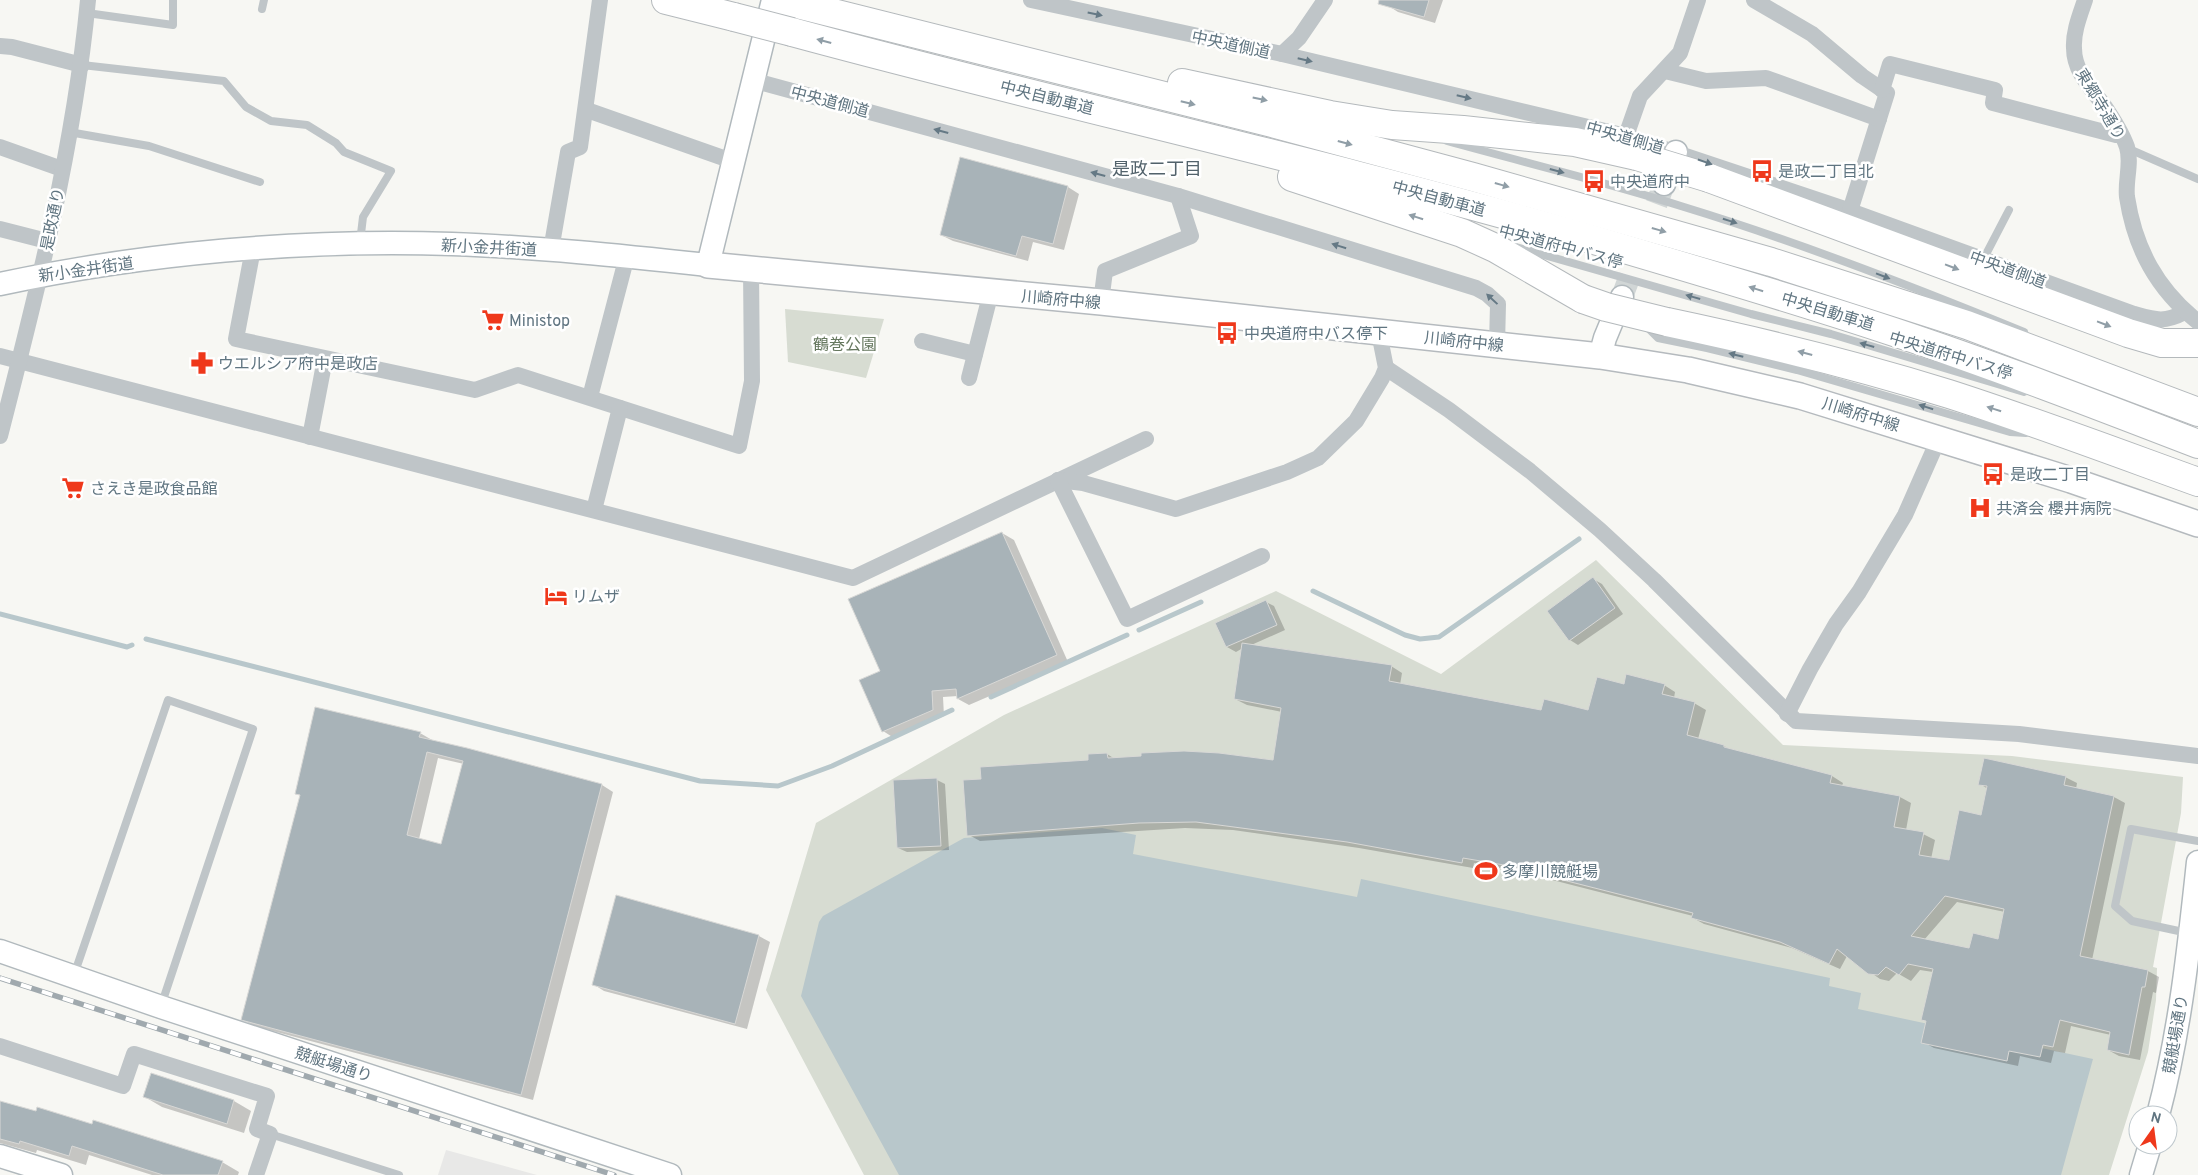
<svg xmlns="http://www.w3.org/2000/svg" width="2198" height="1175" font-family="Overpass,'Noto Sans JP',sans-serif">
  <rect width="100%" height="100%" fill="#f7f7f3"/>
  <path fill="#e8e8e7" d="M 446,1150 L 537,1175 L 438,1175 Z"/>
  <g fill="#d7dcd2">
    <path d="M 785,309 L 884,319 L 866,378 L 788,362 Z"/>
    <path d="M 1596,560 L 1783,745 L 2012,756 L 2183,777 L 2181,813 L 2153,967 L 2157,968 L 2156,1000 L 2148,1052 L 2109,1175 L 864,1175 L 766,990 L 816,823 L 1004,715 L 1276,591 L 1441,674 Z"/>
  </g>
  <path fill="#b8c7cb" d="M 1102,828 L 1136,835 L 1133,854 L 1357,897 L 1361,879 L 1830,978 L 1829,986 L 1861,993 L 1858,1009 L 2093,1059 L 2061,1175 L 899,1175 L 801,996 L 819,922 L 823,916 L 964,838 Z"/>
  <g fill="#0003" fill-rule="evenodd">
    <path d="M 1388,0 L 1443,0 L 1435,23 L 1398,12 L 1387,5 Z"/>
    <path d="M 1068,187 L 1079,194 L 1064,250 L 1033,242 L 1028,261 L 953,241 L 941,235 Z"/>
    <path d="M 1002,533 L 1014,540 L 1068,662 L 969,705 L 958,699 L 958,696 L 943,697 L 944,716 L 894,738 L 883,731 L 882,671 Z"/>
    <path d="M 1593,579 L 1602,584 L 1623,614 L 1578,645 L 1570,640 Z"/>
    <path d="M 1266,602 L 1274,606 L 1285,630 L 1249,646 L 1391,666 L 1402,673 L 1400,685 L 1542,711 L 1589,712 L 1624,686 L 1664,685 L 1675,692 L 1674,698 L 1694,703 L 1706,710 L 1698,739 L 1724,746 L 1731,750 L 1832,776 L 1843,783 L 1842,786 L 1900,797 L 1911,803 L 1906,830 L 1923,834 L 1935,840 L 1931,859 L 1950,862 L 1982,816 L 1988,789 L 1980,784 L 2065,777 L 2077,783 L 2076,789 L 2114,797 L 2125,803 L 2092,960 L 2148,971 L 2159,977 L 2156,993 L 2153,992 L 2140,1060 L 2119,1056 L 2108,1050 L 2111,1035 L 2071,1026 L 2065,1053 L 2054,1051 L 2051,1063 L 2020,1056 L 2018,1066 L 1934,1048 L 1923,1042 L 1927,1022 L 1922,1019 L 1933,972 L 1920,970 L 1911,981 L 1897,973 L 1889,981 L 1880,979 L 1847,956 L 1840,969 L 1792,948 L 1704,924 L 1693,918 L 1693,916 L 1517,871 L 1474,863 L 1473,868 L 1359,848 L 1233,830 L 1185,828 L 980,841 L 969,835 L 982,780 L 1089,761 L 1107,754 L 1115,759 L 1274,762 L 1282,712 L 1247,705 L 1235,699 L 1243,648 L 1236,652 L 1227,647 L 1217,623 ZM 1957,902 L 2005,912 L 1999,940 L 1970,950 L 1924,940 Z"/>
    <path d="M 420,733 L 432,740 L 431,741 L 602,785 L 613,792 L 533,1100 L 254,1026 L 242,1019 ZM 438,758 L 464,764 L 442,846 L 419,839 Z"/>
    <path d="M 937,780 L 945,784 L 949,850 L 907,852 L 898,848 Z"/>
    <path d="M 617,897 L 759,936 L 770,942 L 747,1029 L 604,991 L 593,984 Z"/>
    <path d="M 152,1074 L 234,1101 L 251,1111 L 244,1133 L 162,1107 L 145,1097 Z"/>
    <path d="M 0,1102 L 222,1162 L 239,1172 L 238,1175 L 152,1175 L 89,1155 L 86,1165 L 37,1150 L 36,1153 L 0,1143 Z"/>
  </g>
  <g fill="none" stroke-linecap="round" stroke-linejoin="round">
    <g stroke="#b8c7cb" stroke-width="5">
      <path d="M 1313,591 L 1405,635 L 1420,639 L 1439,637 L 1579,539"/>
      <path d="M 0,614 L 127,647 L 132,645"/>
      <path d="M 1139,630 L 1201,602"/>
      <path d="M 146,639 L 700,781 L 778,786 L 832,766 L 952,710"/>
      <path d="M 991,697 L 1127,635"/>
    </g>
  </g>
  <g fill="#a8b3b8" stroke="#d8d8d6" fill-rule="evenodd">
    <path d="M 1379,0 L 1429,0 L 1424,17 L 1378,4 Z"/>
    <path d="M 960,157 L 1068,186 L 1053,244 L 1022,236 L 1016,256 L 940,235 Z"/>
    <path d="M 1002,532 L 1057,655 L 957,699 L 956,689 L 932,691 L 933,710 L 882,732 L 859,680 L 880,671 L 848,599 Z"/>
    <path d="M 1593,577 L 1615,608 L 1569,641 L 1547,611 Z"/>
    <path d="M 1266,600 L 1277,625 L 1226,647 L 1215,623 Z"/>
    <path d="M 1242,643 L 1392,665 L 1389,681 L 1541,710 L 1544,699 L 1588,710 L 1597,677 L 1624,684 L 1626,674 L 1665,684 L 1662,694 L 1695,702 L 1687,735 L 1724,745 L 1724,747 L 1832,775 L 1830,783 L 1900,796 L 1894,827 L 1924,832 L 1919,855 L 1949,860 L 1959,810 L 1981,815 L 1987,786 L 1978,785 L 1984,758 L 2066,776 L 2064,785 L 2114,796 L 2080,956 L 2148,970 L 2145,987 L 2142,987 L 2129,1055 L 2107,1050 L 2110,1032 L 2060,1020 L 2053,1047 L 2043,1045 L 2040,1057 L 2009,1051 L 2007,1061 L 1921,1043 L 1926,1021 L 1921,1020 L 1933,969 L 1908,964 L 1899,975 L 1886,967 L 1878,975 L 1868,974 L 1837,949 L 1829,964 L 1780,942 L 1691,918 L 1693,913 L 1504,865 L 1463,858 L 1462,863 L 1347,842 L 1196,822 L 1139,823 L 967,836 L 963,780 L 981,779 L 980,767 L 1088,760 L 1088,754 L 1107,753 L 1108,758 L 1141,756 L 1141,753 L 1184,751 L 1219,753 L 1273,760 L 1281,708 L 1234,699 ZM 1945,896 L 2004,909 L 1998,939 L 1973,933 L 1969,948 L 1911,936 Z"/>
    <path d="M 315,707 L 421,732 L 419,737 L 467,748 L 602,784 L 521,1095 L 241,1020 L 300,795 L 295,794 ZM 427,752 L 463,761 L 441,844 L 407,835 Z"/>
    <path d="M 937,778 L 941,846 L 897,848 L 893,780 Z"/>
    <path d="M 616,895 L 759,935 L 735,1024 L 592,985 Z"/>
    <path d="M 151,1073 L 234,1100 L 227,1124 L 143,1097 Z"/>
    <path d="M 0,1101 L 36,1111 L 37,1107 L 92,1124 L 93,1120 L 223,1161 L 218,1175 L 163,1175 L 72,1146 L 69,1156 L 20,1141 L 19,1144 L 0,1139 Z"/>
  </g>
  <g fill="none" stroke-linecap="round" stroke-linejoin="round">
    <path stroke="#d1d6d6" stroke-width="22" stroke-dasharray="22 11" stroke-linecap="butt" d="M 1622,297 L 1664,184"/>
    <defs>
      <g id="secondary">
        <path d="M 1664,184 L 1676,152"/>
        <path d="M 0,284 C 144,253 304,239 452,244 C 537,247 623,256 708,265 L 773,0"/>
        <path d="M 1600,356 L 1605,338 L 1622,297"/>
        <path d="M 0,951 L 161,1007 L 670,1175"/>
        <path d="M 2158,1115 C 2180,1032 2189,947 2198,862"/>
        <path d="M 0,1156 L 61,1175"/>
        <path d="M 2141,1175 L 2150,1145"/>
      </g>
      <path id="primary" d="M 708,265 L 1101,302 L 1600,356 L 1688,370 L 1800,396 L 2071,480 L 2198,524"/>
      <g id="highway">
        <path d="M 666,0 L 734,17"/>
        <path d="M 781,0 L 1272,123 L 1473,177 L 1771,262 L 1967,325 L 2198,412"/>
        <path d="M 792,32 C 1053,103 1317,160 1577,235 C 1683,266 1789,297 1894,332 C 1996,366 2097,405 2198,444"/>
        <path d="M 1182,83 L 1330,115 L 1392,125 L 1463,130 L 1575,142 L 1637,156"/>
        <path d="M 1292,177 L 1462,233 L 1495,248 L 1583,299"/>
        <path d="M 1709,178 L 2128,333 L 2162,343 L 2198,343"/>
        <path d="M 1667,322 C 1762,342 1856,365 1949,394 C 2033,421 2115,452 2198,482"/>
      </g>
    </defs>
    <use href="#secondary" stroke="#b1b9bd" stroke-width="25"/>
    <use href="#primary" stroke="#b5babe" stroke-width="28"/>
    <use href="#highway" stroke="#b4b9bc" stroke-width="30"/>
    <g stroke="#bfc5c8" stroke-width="8">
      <path d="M 262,9 L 264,0"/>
      <path d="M 87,13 L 173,25 L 173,0"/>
      <path d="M 82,65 L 224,81 L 246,107 L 271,121 L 307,125 L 336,143 L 344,152 L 391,171 L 363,217 L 360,242"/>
      <path d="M 69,132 L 149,146 L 260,182"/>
      <path d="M 1447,141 C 1526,163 1606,182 1684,207 C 1799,242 1912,286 2024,332"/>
      <path d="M 2129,149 L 2198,179"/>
      <path d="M 1516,247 L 1751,314 L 1831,334 L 2024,392"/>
      <path d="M 1983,260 L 2009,210"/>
      <path d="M 1646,326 L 1658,338 L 1707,348 L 1797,370 L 2010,432 L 2026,433 L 2030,429"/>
      <path d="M 2188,933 L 2132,921 L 2115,906 L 2131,829 L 2198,841"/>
      <path d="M 74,975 L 168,700 L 253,729 L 161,1006"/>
      <path d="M 270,1134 L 399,1175"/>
    </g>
    <g stroke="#bfc5c8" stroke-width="16">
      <path d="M 1031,0 L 1282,54 L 1626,136 L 1842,208 L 2134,314 C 2156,320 2164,323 2185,312"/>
      <path d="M 1754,0 L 1812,34 L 1862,76 L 1887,93 L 1850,211"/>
      <path d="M 2085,0 C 2080,15 2073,32 2074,48 C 2074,71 2090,87 2103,104 C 2112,117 2122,133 2127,147 C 2132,163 2125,181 2127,197 C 2135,249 2157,289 2198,322"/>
      <path d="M 0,46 L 12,47 L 82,65"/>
      <path d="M 1282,54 L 1299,38 L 1325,0"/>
      <path d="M 1665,71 L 1706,81 L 1766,78 L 1879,119"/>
      <path d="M 752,80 L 1178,196 L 1476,288 L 1487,294 L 1498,304 L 1497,345"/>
      <path d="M 1882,90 L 1890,64 L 1995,90 L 1993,103 L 2116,135 L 2120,133"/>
      <path d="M 587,110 L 732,161"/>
      <path d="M 1626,136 L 1640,96 L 1680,53 L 1698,0"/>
      <path d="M 0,147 L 62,169"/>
      <path d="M 0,229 L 47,241"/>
      <path d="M 253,249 L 236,339 L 475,390 L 518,375 L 739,446 L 752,381 L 751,268"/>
      <path d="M 551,250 L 568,152 L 580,147 L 600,0"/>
      <path d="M 1101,302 L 1105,271 L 1191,236 L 1178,196"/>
      <path d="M 922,341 L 975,354"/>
      <path d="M 0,356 L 853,578 L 1146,439"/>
      <path d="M 1386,368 L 1449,410 L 1530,471 L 1600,530 L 1654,580 L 1796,721 L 2019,734 L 2198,756"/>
      <path d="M 969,378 L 991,292"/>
      <path d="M 590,397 L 627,256"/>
      <path d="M 0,436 C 37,292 74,148 88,0"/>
      <path d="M 310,437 L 325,359"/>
      <path d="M 1058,480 L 1083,483 L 1176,509 L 1287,472 L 1318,458 L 1356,421 L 1382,378 L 1386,368 L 1379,333"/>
      <path d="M 1058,480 L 1127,619 L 1262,556"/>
      <path d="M 594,510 L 620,408"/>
      <path d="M 1787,714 L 1810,669 L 1836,624 L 1859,592 L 1905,515 L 1939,438"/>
      <path d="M 0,1046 L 123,1086 L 134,1054 L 267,1096 L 257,1129 L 270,1134 L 256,1175"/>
    </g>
    <use href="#secondary" stroke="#fff" stroke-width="22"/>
    <use href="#primary" stroke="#fff" stroke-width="25"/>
    <use href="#highway" stroke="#fff" stroke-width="28"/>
    <defs>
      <path id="rail" d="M 0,978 L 614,1175"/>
    </defs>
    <use href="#rail" stroke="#a0a9ae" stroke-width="5.5"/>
    <use href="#rail" stroke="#fff" stroke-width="4" stroke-dasharray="11" stroke-linecap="butt"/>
    <defs>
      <g id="highway-bridge">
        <path d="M 734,17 L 792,32"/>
        <path d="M 1637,156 L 1709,178"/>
        <path d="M 1583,299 L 1606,307 L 1667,322"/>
      </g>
    </defs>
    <use href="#highway-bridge" stroke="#b4b9bc" stroke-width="30" stroke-linecap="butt"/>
    <use href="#highway-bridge" stroke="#fff" stroke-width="28"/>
  </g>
  <defs><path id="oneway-solid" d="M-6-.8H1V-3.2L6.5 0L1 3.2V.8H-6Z" transform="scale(1.25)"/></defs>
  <g fill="#657985">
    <use href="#oneway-solid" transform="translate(1095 14) rotate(12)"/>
    <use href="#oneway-solid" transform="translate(1305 60) rotate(13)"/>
    <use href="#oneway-solid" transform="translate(1464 97) rotate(13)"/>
    <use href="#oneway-solid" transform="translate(941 131) rotate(-165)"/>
    <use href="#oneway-solid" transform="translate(1705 162) rotate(19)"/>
    <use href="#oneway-solid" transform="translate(1557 171) rotate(15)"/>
    <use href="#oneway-solid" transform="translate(1098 174) rotate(-165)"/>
    <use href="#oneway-solid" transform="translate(1730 221) rotate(18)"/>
    <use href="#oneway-solid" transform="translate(1339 246) rotate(-163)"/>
    <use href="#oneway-solid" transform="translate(1883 276) rotate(21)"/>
    <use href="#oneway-solid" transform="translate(1693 297) rotate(-164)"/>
    <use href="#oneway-solid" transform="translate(1492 299) rotate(-137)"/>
    <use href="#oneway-solid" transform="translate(1867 345) rotate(-164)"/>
    <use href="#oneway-solid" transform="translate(1736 355) rotate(-166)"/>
    <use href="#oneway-solid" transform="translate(1926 407) rotate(-163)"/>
  </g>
  <g fill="#909ea7">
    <use href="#oneway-solid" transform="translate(824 41) rotate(-165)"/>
    <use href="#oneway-solid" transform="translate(1260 99) rotate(12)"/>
    <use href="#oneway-solid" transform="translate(1188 103) rotate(14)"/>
    <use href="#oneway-solid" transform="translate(1345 143) rotate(15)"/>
    <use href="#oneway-solid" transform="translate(1502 185) rotate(16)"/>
    <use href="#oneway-solid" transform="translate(1416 217) rotate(-162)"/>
    <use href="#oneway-solid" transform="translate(1659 230) rotate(16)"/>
    <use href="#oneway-solid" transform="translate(1952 267) rotate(21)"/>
    <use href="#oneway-solid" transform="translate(1756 289) rotate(-163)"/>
    <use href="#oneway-solid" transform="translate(2104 324) rotate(21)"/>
    <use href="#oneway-solid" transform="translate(1805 353) rotate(-165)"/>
    <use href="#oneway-solid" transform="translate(1994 409) rotate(-162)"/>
  </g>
  <defs>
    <symbol id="bus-bare" viewBox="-9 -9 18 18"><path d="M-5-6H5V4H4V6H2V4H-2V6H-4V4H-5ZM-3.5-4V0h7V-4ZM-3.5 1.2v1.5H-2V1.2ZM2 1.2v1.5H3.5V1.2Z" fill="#ef381b" stroke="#fff" stroke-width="2.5" paint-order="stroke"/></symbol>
    <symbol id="supermarket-bare" viewBox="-9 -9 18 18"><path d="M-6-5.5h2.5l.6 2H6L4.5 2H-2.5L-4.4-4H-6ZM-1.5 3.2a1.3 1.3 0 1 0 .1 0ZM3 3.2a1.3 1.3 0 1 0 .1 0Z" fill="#ef381b" stroke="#fff" stroke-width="2.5" paint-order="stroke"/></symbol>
    <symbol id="pharmacy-bare" viewBox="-9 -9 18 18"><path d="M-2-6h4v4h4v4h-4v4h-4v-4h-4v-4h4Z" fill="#ef381b" stroke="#fff" stroke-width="2.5" paint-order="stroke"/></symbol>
    <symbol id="hospital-bare" viewBox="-9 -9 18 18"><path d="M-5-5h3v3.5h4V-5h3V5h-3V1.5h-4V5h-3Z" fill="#ef381b" stroke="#fff" stroke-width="2.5" paint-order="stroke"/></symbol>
    <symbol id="hotel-bare" viewBox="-9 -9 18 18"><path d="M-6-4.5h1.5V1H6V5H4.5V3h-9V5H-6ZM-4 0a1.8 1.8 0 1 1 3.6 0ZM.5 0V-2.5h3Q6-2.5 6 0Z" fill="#ef381b" stroke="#fff" stroke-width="2.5" paint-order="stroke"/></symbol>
    <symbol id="stadium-bare" viewBox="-9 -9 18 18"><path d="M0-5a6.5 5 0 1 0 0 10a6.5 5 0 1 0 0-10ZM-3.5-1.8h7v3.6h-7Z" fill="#ef381b" stroke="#fff" stroke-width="2.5" paint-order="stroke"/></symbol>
  </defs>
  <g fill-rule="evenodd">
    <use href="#bus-bare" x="1746" y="155" width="32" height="32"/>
    <use href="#bus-bare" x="1578" y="165" width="32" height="32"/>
    <use href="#supermarket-bare" x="477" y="304" width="32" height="32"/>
    <use href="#bus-bare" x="1211" y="317" width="32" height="32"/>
    <use href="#pharmacy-bare" x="186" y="347" width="32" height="32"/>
    <use href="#bus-bare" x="1977" y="458" width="32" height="32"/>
    <use href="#supermarket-bare" x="57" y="472" width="32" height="32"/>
    <use href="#hospital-bare" x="1964" y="492" width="32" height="32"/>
    <use href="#hotel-bare" x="540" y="580" width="32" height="32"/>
    <use href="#stadium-bare" x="1470" y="855" width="32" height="32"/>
  </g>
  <g text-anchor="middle" stroke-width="5" stroke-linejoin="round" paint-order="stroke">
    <g font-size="16" fill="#607581" stroke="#fff">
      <text transform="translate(1231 44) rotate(12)" y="6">中央道側道</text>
      <text transform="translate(1047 97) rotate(14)" y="6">中央自動車道</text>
      <text transform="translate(830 101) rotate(15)" y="6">中央道側道</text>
      <text transform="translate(2101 104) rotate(59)" y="6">東郷寺通り</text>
      <text transform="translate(1625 137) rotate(16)" y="6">中央道側道</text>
      <text transform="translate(1439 198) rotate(15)" y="6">中央自動車道</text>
      <text transform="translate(52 219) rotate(-79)" y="6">是政通り</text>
      <text transform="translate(1561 246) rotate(15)" y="6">中央道府中バス停</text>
      <text transform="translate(489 247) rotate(3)" y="6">新小金井街道</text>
      <text transform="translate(86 269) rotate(-8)" y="6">新小金井街道</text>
      <text transform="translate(2008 269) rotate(20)" y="6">中央道側道</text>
      <text transform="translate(1061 299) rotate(5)" y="6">川崎府中線</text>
      <text transform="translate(1828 311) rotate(17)" y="6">中央自動車道</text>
      <text transform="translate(1464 341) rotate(6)" y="6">川崎府中線</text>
      <text transform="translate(1951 355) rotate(17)" y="6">中央道府中バス停</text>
      <text transform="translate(1861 414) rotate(17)" y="6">川崎府中線</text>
      <text transform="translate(2175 1034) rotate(-80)" y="6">競艇場通り</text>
      <text transform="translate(334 1064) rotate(18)" y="6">競艇場通り</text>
    </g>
    <g font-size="16" fill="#607581" stroke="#fff" text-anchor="start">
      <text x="1778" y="177">是政二丁目北</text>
      <text x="1610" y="187">中央道府中</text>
      <text x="509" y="326">Ministop</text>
      <text x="1244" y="339">中央道府中バス停下</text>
      <text x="218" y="369">ウエルシア府中是政店</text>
      <text x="2010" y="480">是政二丁目</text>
      <text x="90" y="494">さえき是政食品館</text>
      <text x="1996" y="514">共済会 櫻井病院</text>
      <text x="572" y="602">リムザ</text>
      <text x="1502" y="877">多摩川競艇場</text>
    </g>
    <g font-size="16" fill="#66785f" stroke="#fff">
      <text x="845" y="350">鶴巻公園</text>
    </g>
    <g font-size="18" fill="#52626b" stroke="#fff">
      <text x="1157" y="175">是政二丁目</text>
    </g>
  </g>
  <g transform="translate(2153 1130) rotate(14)"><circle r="24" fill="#ffffff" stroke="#bfc8cd"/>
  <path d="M0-4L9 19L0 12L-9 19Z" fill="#ef381b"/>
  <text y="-8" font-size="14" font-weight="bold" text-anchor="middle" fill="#607581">N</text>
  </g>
</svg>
